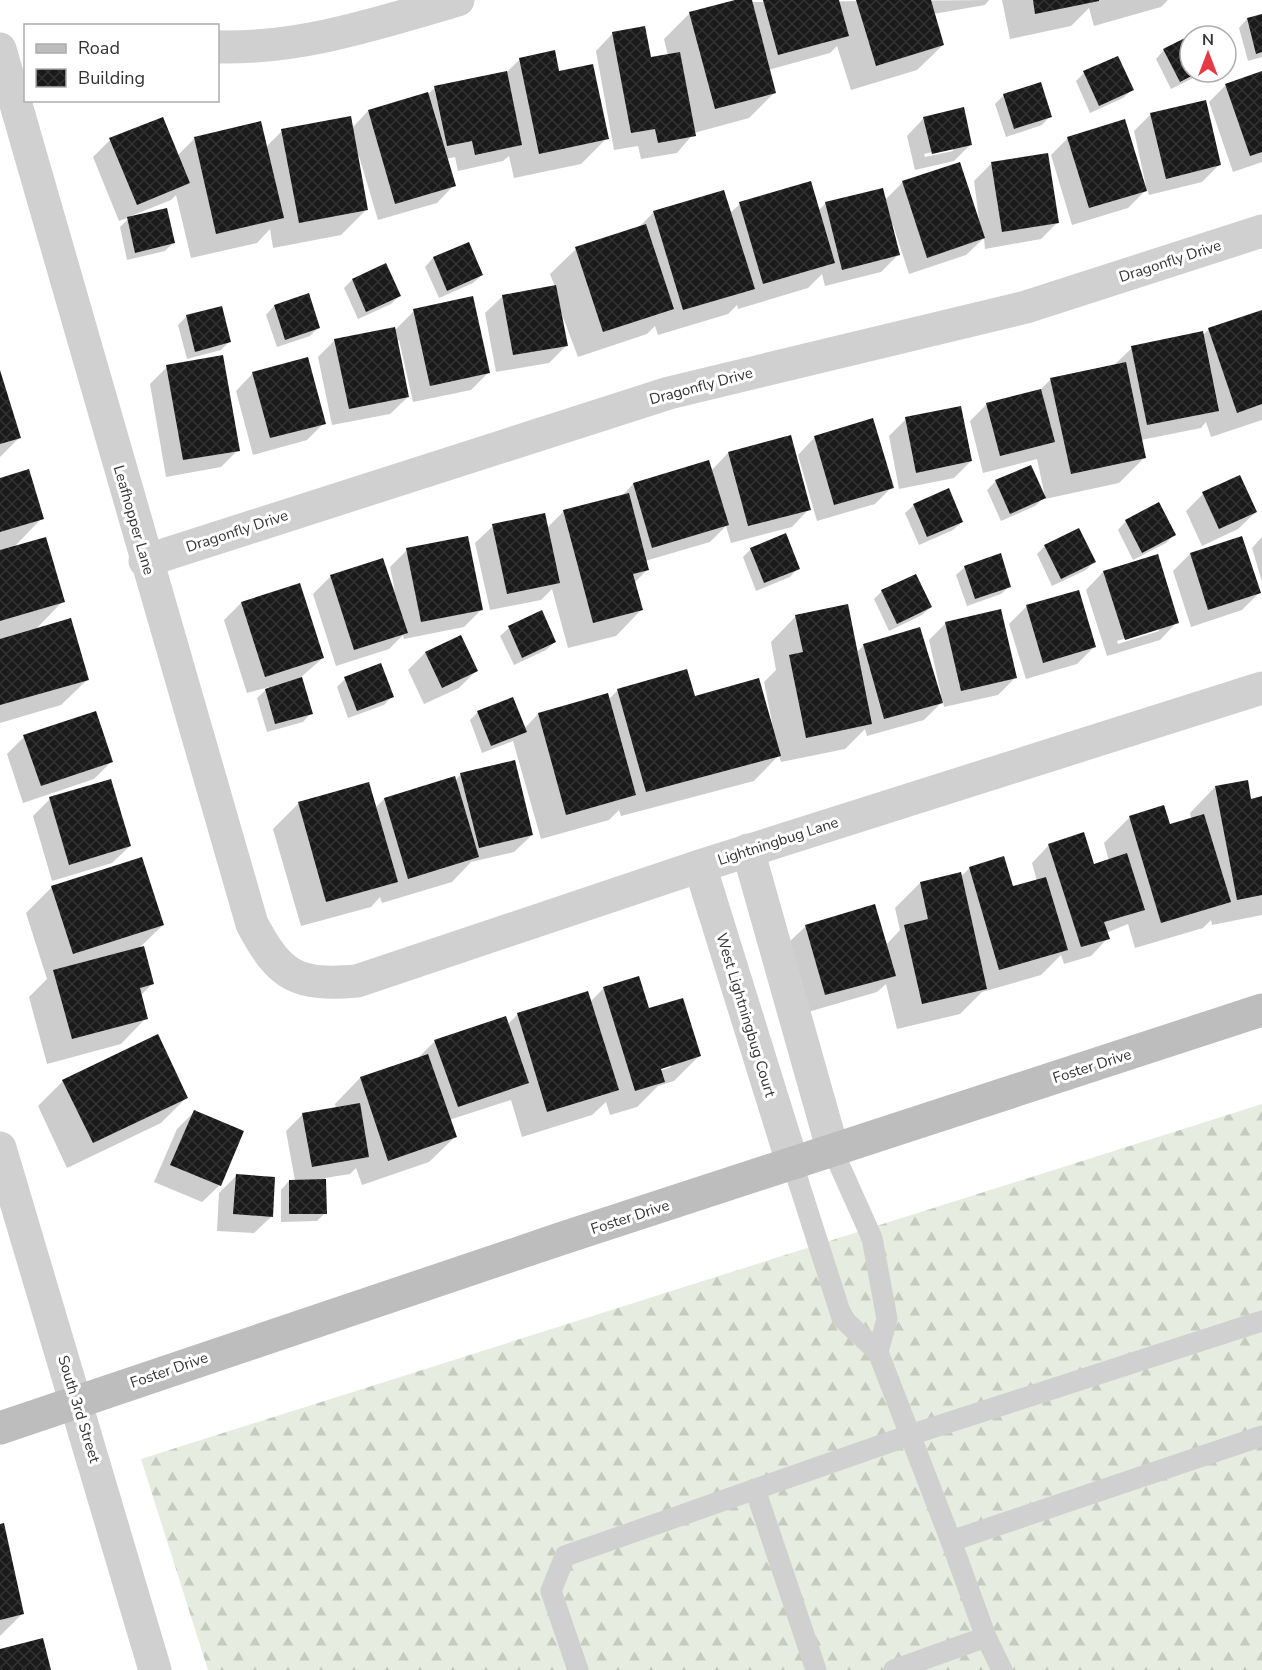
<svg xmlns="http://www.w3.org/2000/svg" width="1262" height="1670" font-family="'Nunito Sans',sans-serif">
  <defs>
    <pattern id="forest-firs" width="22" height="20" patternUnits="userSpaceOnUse" patternTransform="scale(1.5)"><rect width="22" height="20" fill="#e6ecdf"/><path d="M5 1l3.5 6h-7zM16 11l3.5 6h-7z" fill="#c6cbc0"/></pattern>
    <pattern id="building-cross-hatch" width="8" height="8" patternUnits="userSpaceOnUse" patternTransform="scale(1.5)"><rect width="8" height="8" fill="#1a1a1a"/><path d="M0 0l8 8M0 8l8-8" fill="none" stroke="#333"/></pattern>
  </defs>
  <rect width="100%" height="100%" fill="#fff"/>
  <path fill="url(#forest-firs)" d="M 1262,1104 L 1262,1670 L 208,1670 L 141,1459 Z"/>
  <g fill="#0003" fill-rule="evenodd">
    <path d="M 741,0 L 751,2 L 989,0 L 985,5 L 933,14 L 943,45 L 917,70 L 851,90 L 837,46 L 830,53 L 768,70 L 775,92 L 749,118 L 694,133 L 677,153 L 641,159 L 638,146 L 614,150 L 596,51 L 613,33 L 650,59 L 668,56 L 664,39 L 689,14 Z"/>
    <path d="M 1002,0 L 1168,0 L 1161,7 L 1094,26 L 1089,8 L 1071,26 L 1010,39 Z"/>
    <path d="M 1262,16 L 1262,57 L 1248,61 L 1239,28 L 1247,19 Z"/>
    <path d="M 1190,37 L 1190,72 L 1205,72 L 1171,89 L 1156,59 L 1164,50 Z"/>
    <path d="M 520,59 L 558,73 L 607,138 L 581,164 L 514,178 L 509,156 L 503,161 L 458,171 L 455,157 L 446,159 L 454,185 L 437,203 L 378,220 L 359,156 L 357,156 L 366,210 L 341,235 L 273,248 L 270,229 L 257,243 L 191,258 L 176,195 L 171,200 L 131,216 L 173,243 L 165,251 L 127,260 L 120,227 L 130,217 L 119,221 L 93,157 L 110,140 L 178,155 L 194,139 L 266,147 L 282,131 L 352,128 L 368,111 L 427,95 L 435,88 L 507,72 Z"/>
    <path d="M 1084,73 L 1132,90 L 1123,98 L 1090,113 L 1076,81 Z"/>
    <path d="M 1262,73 L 1262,162 L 1233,172 L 1209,102 L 1226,85 Z"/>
    <path d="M 1004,95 L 1050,116 L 1042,125 L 1006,137 L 995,104 Z"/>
    <path d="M 1151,114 L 1219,165 L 1202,182 L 1149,195 L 1147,189 L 1128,208 L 1072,225 L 1051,155 L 1068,138 L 1146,186 L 1134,131 Z"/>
    <path d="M 924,118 L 971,144 L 954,161 L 915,170 L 907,136 ZM 953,147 L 953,151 L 925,157 L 924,154 Z"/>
    <path d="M 959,164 L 980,226 L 974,181 L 991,164 L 1058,222 L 1041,239 L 985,249 L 984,238 L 966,255 L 909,274 L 893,225 L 891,226 L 898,255 L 881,272 L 825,286 L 822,274 L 808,288 L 738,309 L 737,305 L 728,314 L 658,335 L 655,326 L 647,334 L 578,357 L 558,304 L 566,346 L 549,363 L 496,372 L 485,313 L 503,296 L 555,287 L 550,274 L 576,249 L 637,229 L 654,212 L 730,213 L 740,204 L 818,211 L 825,204 L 885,200 L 902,183 Z"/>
    <path d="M 468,244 L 482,275 L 473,283 L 439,298 L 425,267 L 433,258 Z"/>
    <path d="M 352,280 L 399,296 L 391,304 L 358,319 L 344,288 Z"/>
    <path d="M 274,306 L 318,328 L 310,336 L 277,347 L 266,315 Z"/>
    <path d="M 221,308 L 229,342 L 221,350 L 187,359 L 178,325 L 186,317 Z"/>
    <path d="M 414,311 L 488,373 L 471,390 L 413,402 L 399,340 L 396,341 L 408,397 L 390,414 L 332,425 L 318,357 L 335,340 L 396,329 Z"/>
    <path d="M 1262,312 L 1262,420 L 1211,437 L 1206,422 L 1201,428 L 1141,440 L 1144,458 L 1119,483 L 1045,499 L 1045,497 L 1035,506 L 1001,521 L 987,490 L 996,481 L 1045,497 L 1037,459 L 983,473 L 970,421 L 987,404 L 1039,391 L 1051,379 L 1114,365 L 1132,348 L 1203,335 L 1209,329 Z"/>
    <path d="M 167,367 L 238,450 L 221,467 L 166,477 L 150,384 Z"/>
    <path d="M 253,373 L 324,423 L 307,440 L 253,455 L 236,391 Z"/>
    <path d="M 0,374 L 19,438 L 0,457 Z"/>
    <path d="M 906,419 L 971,461 L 954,478 L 899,489 L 889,436 Z"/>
    <path d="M 815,437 L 892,487 L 875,504 L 817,521 L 798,455 Z"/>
    <path d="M 728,453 L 809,509 L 792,527 L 731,543 L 726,526 L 710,542 L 645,561 L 648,569 L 634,583 L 641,610 L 616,636 L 568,648 L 552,589 L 541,600 L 490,610 L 475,543 L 493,526 L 547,528 L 564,511 L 621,497 L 633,484 L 711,471 Z"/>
    <path d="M 0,479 L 42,518 L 13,548 L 63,601 L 35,630 L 87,680 L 61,705 L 0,723 Z"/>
    <path d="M 1203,494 L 1256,512 L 1238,529 L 1202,546 L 1186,511 Z"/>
    <path d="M 914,505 L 962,522 L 953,530 L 919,545 L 905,513 Z"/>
    <path d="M 1126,521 L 1174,535 L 1166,543 L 1133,560 L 1118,530 Z"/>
    <path d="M 1262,537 L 1262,582 L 1252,548 Z"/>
    <path d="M 1045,546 L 1094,562 L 1086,570 L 1052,586 L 1037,554 Z"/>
    <path d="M 751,549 L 798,568 L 790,577 L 756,591 L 743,557 Z"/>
    <path d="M 407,550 L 481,610 L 464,627 L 404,639 L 403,635 L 389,649 L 336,666 L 313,594 L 330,577 L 382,560 L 395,591 L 390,567 Z"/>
    <path d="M 1190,554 L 1259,593 L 1242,610 L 1191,627 L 1173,571 Z"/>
    <path d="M 1157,556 L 1177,622 L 1160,640 L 1107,656 L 1086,590 L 1103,572 ZM 1159,628 L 1159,631 L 1118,644 L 1117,641 Z"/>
    <path d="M 965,567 L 1010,586 L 1001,594 L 967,606 L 956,575 Z"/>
    <path d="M 299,585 L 323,658 L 301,677 L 311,713 L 303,722 L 267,732 L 257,698 L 269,687 L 247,693 L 224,620 L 241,603 Z"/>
    <path d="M 882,591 L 931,607 L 922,615 L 889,631 L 874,599 Z"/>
    <path d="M 1027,606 L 1094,647 L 1077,664 L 1026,679 L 1009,624 Z"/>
    <path d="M 541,612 L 555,642 L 546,650 L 514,665 L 500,636 L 509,628 Z"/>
    <path d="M 796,616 L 856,653 L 863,646 L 919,629 L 939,695 L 941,694 L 929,640 L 946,623 L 1015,678 L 998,695 L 944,707 L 943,701 L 924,720 L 867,736 L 865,729 L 845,749 L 781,762 L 779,755 L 754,781 L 621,816 L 619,810 L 609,820 L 541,839 L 513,741 L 482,753 L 470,720 L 478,712 L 524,729 L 538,714 L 608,700 L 618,690 L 694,698 L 772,722 L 764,682 L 776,670 L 771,642 Z"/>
    <path d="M 425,653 L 476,671 L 459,688 L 424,704 L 408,670 Z"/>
    <path d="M 345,679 L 392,696 L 384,705 L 348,718 L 337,687 Z"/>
    <path d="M 24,737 L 111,762 L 94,779 L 23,803 L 7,754 Z"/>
    <path d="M 461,774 L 532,835 L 514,852 L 471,862 L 452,882 L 382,903 L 380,897 L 371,907 L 301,926 L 273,829 L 298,804 L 368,784 L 375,808 L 384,799 L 454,778 L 455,781 Z"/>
    <path d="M 1215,787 L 1250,800 L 1262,798 L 1262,915 L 1212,925 L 1211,920 L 1203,928 L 1135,948 L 1128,924 L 1106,933 L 1108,938 L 1091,956 L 1064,964 L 1061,955 L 1041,975 L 982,992 L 960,1014 L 897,1029 L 886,984 L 877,992 L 808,1012 L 788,943 L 806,926 L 886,945 L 900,930 L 895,908 L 920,883 L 960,877 L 970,868 L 1012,888 L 1037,881 L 1032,863 L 1049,845 L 1093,866 L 1109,861 L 1104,843 L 1130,817 L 1169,826 L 1191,819 L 1190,813 Z"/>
    <path d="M 50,799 L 130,846 L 112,863 L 52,881 L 33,816 Z"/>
    <path d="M 52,887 L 163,925 L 138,949 L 152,984 L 140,996 L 146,1018 L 121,1044 L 47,1064 L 29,997 L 47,979 L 26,913 Z"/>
    <path d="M 604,988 L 648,1010 L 699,1056 L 674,1081 L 658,1086 L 637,1107 L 610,1115 L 606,1102 L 592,1115 L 522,1137 L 511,1100 L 449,1120 L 455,1137 L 429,1162 L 362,1185 L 356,1168 L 350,1174 L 325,1178 L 325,1213 L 317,1221 L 281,1222 L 281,1190 L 289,1181 L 295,1181 L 286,1131 L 303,1114 L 336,1108 L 335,1104 L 360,1078 L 417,1059 L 435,1041 L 507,1025 L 518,1014 L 590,1002 ZM 671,1064 L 671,1067 L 654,1073 L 653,1070 Z"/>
    <path d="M 63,1081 L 186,1098 L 161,1123 L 67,1168 L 38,1106 Z"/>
    <path d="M 195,1111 L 220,1185 L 202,1202 L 154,1182 L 177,1129 Z"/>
    <path d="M 236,1176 L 272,1216 L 254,1233 L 217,1231 L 219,1193 Z"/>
    <path d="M 0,1526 L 22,1614 L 0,1636 Z"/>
  </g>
  <g fill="url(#building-cross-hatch)">
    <path d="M 735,0 L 752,0 L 776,93 L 715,109 L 689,12 Z"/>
    <path d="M 763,0 L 839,0 L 849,36 L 778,55 Z"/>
    <path d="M 856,0 L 931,0 L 944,45 L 876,66 Z"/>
    <path d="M 1033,0 L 1099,0 L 1099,1 L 1035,14 Z"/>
    <path d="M 1262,14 L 1262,52 L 1256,54 L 1247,18 Z"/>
    <path d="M 645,26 L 651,57 L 680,52 L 696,136 L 658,143 L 655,129 L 631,133 L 612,32 Z"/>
    <path d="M 1197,32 L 1199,36 L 1190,36 L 1190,72 L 1199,72 L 1180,82 L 1163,49 Z"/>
    <path d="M 555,50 L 559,71 L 593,64 L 609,139 L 539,154 L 519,58 Z"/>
    <path d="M 1118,56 L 1134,90 L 1099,106 L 1083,71 Z"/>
    <path d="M 507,71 L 522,145 L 475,155 L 472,141 L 447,146 L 434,86 Z"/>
    <path d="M 1262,71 L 1262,152 L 1250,156 L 1225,84 Z"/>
    <path d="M 1041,82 L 1052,117 L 1014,129 L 1003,94 Z"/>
    <path d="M 428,92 L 456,186 L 395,204 L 368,110 Z"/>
    <path d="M 1206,100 L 1221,165 L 1166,179 L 1150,113 Z"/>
    <path d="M 964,107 L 972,145 L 932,154 L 923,117 Z"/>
    <path d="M 351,116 L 368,210 L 299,223 L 281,129 Z"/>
    <path d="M 163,117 L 190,183 L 137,205 L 109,138 Z"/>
    <path d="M 1125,119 L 1147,191 L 1089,208 L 1067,137 Z"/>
    <path d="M 261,121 L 284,218 L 216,234 L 194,137 Z"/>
    <path d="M 1048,153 L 1059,223 L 1002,232 L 991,162 Z"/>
    <path d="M 960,162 L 985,238 L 927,258 L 902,181 Z"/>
    <path d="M 811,181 L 835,263 L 763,284 L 739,202 Z"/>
    <path d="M 883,188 L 900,255 L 842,270 L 825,202 Z"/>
    <path d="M 724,190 L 755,289 L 683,310 L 653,211 Z"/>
    <path d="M 167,208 L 175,243 L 135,253 L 127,217 Z"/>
    <path d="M 646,224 L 674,309 L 603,332 L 575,247 Z"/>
    <path d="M 469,242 L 483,275 L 447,291 L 433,257 Z"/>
    <path d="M 386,263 L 401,296 L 366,312 L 352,279 Z"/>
    <path d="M 556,285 L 568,346 L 513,355 L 502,295 Z"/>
    <path d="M 309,293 L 320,328 L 285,340 L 274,305 Z"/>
    <path d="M 473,296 L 490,373 L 430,386 L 413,309 Z"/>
    <path d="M 222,306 L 231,342 L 195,352 L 186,315 Z"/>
    <path d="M 1262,310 L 1262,404 L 1237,413 L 1208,328 Z"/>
    <path d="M 395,327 L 409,397 L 349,409 L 334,339 Z"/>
    <path d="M 1203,331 L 1219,411 L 1147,425 L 1131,346 Z"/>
    <path d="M 223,355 L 240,451 L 183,460 L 166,365 Z"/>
    <path d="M 308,357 L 326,424 L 270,438 L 252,372 Z"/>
    <path d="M 1126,362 L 1146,458 L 1071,474 L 1050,378 Z"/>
    <path d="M 0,370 L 21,438 L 0,444 Z"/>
    <path d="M 1041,389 L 1055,442 L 1000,456 L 986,403 Z"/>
    <path d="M 961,406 L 972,461 L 916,473 L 905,417 Z"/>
    <path d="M 873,418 L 894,488 L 834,505 L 814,436 Z"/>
    <path d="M 791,435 L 811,510 L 748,526 L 728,452 Z"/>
    <path d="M 709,460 L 729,525 L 652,548 L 633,483 Z"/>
    <path d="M 1031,465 L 1046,498 L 1010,514 L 995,480 Z"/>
    <path d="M 29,469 L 44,519 L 0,532 L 0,478 Z"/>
    <path d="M 1240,475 L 1257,512 L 1219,529 L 1202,492 Z"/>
    <path d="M 949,488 L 963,522 L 927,537 L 913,504 Z"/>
    <path d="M 629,493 L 649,570 L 633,574 L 643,610 L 593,623 L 563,510 Z"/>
    <path d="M 1159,502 L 1176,535 L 1142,553 L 1125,520 Z"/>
    <path d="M 545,513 L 560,583 L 507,594 L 492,524 Z"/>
    <path d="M 1079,528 L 1096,562 L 1061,579 L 1044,545 Z"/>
    <path d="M 786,533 L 800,569 L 764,583 L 750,548 Z"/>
    <path d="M 468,536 L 483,610 L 421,622 L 406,548 Z"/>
    <path d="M 1242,536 L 1261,593 L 1208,610 L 1190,553 Z"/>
    <path d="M 46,537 L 65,602 L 0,621 L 0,550 Z"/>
    <path d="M 1001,553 L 1011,587 L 975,599 L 964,566 Z"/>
    <path d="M 1158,554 L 1179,623 L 1125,640 L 1103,571 Z"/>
    <path d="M 383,558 L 408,633 L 354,650 L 330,575 Z"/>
    <path d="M 916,574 L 932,607 L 897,624 L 881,590 Z"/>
    <path d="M 300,583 L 324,658 L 265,677 L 241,602 Z"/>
    <path d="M 1079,590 L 1096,647 L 1043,663 L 1026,605 Z"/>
    <path d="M 848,604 L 872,724 L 806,738 L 789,655 L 803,652 L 795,615 Z"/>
    <path d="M 1001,609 L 1017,678 L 961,691 L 945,622 Z"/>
    <path d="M 542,610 L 556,642 L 522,658 L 508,626 Z"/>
    <path d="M 71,618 L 89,680 L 0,705 L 0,639 Z"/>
    <path d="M 920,627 L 943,703 L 884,719 L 863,644 Z"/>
    <path d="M 461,635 L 478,671 L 442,688 L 425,652 Z"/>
    <path d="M 381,663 L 394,697 L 357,711 L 344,677 Z"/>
    <path d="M 687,669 L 695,696 L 759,678 L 781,756 L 646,792 L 617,689 Z"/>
    <path d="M 302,677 L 313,714 L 275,724 L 265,689 Z"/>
    <path d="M 608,693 L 636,795 L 566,815 L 538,713 Z"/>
    <path d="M 513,697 L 527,732 L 491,746 L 477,711 Z"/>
    <path d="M 96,711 L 113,762 L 41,786 L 23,735 Z"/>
    <path d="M 515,760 L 533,835 L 479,848 L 460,773 Z"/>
    <path d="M 455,776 L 479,857 L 408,879 L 384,798 Z"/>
    <path d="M 111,779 L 131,846 L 69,865 L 49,797 Z"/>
    <path d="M 1248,780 L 1251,799 L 1262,796 L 1262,895 L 1237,900 L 1215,786 Z"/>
    <path d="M 369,782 L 398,882 L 326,902 L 298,802 Z"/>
    <path d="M 1164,805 L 1170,824 L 1204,814 L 1231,902 L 1161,923 L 1129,816 Z"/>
    <path d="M 1084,832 L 1094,864 L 1127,853 L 1145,910 L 1104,922 L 1110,939 L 1081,947 L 1048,844 Z"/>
    <path d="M 1004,856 L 1013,886 L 1046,877 L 1068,950 L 999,970 L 969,867 Z"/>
    <path d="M 142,857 L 164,925 L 73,954 L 51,886 Z"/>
    <path d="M 961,872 L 987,989 L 922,1004 L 904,925 L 928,919 L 920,882 Z"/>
    <path d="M 875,904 L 896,976 L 825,995 L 805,925 Z"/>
    <path d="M 144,946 L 154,984 L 140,988 L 148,1019 L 72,1039 L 53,970 Z"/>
    <path d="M 639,976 L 649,1008 L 683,998 L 701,1056 L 661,1069 L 665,1082 L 635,1091 L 603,987 Z"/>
    <path d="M 588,991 L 619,1090 L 547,1112 L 517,1013 Z"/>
    <path d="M 506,1016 L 529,1083 L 458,1107 L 434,1040 Z"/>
    <path d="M 158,1034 L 188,1098 L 93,1143 L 62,1080 Z"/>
    <path d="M 428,1054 L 457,1137 L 388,1161 L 360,1077 Z"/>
    <path d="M 360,1103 L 369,1157 L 312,1167 L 302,1113 Z"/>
    <path d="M 194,1110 L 244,1131 L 221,1186 L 170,1165 Z"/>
    <path d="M 236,1174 L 275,1177 L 273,1217 L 233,1214 Z"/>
    <path d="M 326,1179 L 327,1214 L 289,1214 L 289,1180 Z"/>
    <path d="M 4,1523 L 24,1614 L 0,1620 L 0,1524 Z"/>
    <path d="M 43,1638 L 51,1670 L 0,1670 L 0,1649 Z"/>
  </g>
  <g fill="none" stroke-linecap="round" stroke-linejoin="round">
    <g stroke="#d0d0d0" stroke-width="21">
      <path d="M 833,1151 L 872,1238 L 887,1319 L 878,1352"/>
      <path d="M 793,1165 L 842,1318 L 878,1352 L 951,1541 L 1262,1436"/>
      <path d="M 755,1489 L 816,1670"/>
      <path d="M 986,1637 L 1002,1670"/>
      <path d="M 578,1670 L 551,1591 L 565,1556 L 910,1435 L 1262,1321"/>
      <path d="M 894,1670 L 986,1637 L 951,1541"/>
    </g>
    <g stroke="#d0d0d0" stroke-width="33">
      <path d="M 218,47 C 301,49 379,23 458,0"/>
      <path d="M 0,49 L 252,924 C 280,977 297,986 357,981 L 700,866 L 1262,688"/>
      <path d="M 145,561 L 669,393 L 1026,307 L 1262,231"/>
      <path d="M 748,850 L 833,1151"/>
      <path d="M 700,866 L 793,1165"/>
      <path d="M 0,1148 L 155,1670"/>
    </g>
    <path stroke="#bdbdbd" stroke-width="33" d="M 0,1428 L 560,1239 L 1262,1010"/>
  </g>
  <g text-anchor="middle" stroke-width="6" stroke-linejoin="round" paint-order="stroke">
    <g font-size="15" fill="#333" stroke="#fff">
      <text transform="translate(1170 261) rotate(-18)" y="5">Dragonfly Drive</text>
      <text transform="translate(701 386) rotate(-15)" y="5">Dragonfly Drive</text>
      <text transform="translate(134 520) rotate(74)" y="5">Leafhopper Lane</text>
      <text transform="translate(237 531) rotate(-18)" y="5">Dragonfly Drive</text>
      <text transform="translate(778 841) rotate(-18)" y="5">Lightningbug Lane</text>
      <text transform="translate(746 1015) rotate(73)" y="5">West Lightningbug Court</text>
      <text transform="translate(1092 1066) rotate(-18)" y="5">Foster Drive</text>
      <text transform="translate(630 1217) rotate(-18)" y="5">Foster Drive</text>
      <text transform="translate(169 1370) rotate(-19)" y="5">Foster Drive</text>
      <text transform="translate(79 1409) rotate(73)" y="5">South 3rd Street</text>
    </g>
  </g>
  <rect x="24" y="24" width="195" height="78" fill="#ffffff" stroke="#adadad" stroke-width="1.5"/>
  <rect x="36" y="44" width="30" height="9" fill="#bdbdbd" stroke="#adadad" stroke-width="1.5"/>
  <text x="78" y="54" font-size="18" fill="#333333">Road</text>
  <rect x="36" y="69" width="30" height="18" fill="url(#building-cross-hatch)" stroke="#adadad" stroke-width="1.5"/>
  <text x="78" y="84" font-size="18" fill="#333333">Building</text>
  <g transform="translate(1208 54)"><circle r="28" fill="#ffffff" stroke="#adadad" stroke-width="1.5"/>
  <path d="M0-4.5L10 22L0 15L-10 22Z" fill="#e63946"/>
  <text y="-9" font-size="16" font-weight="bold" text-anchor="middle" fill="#333333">N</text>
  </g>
</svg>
